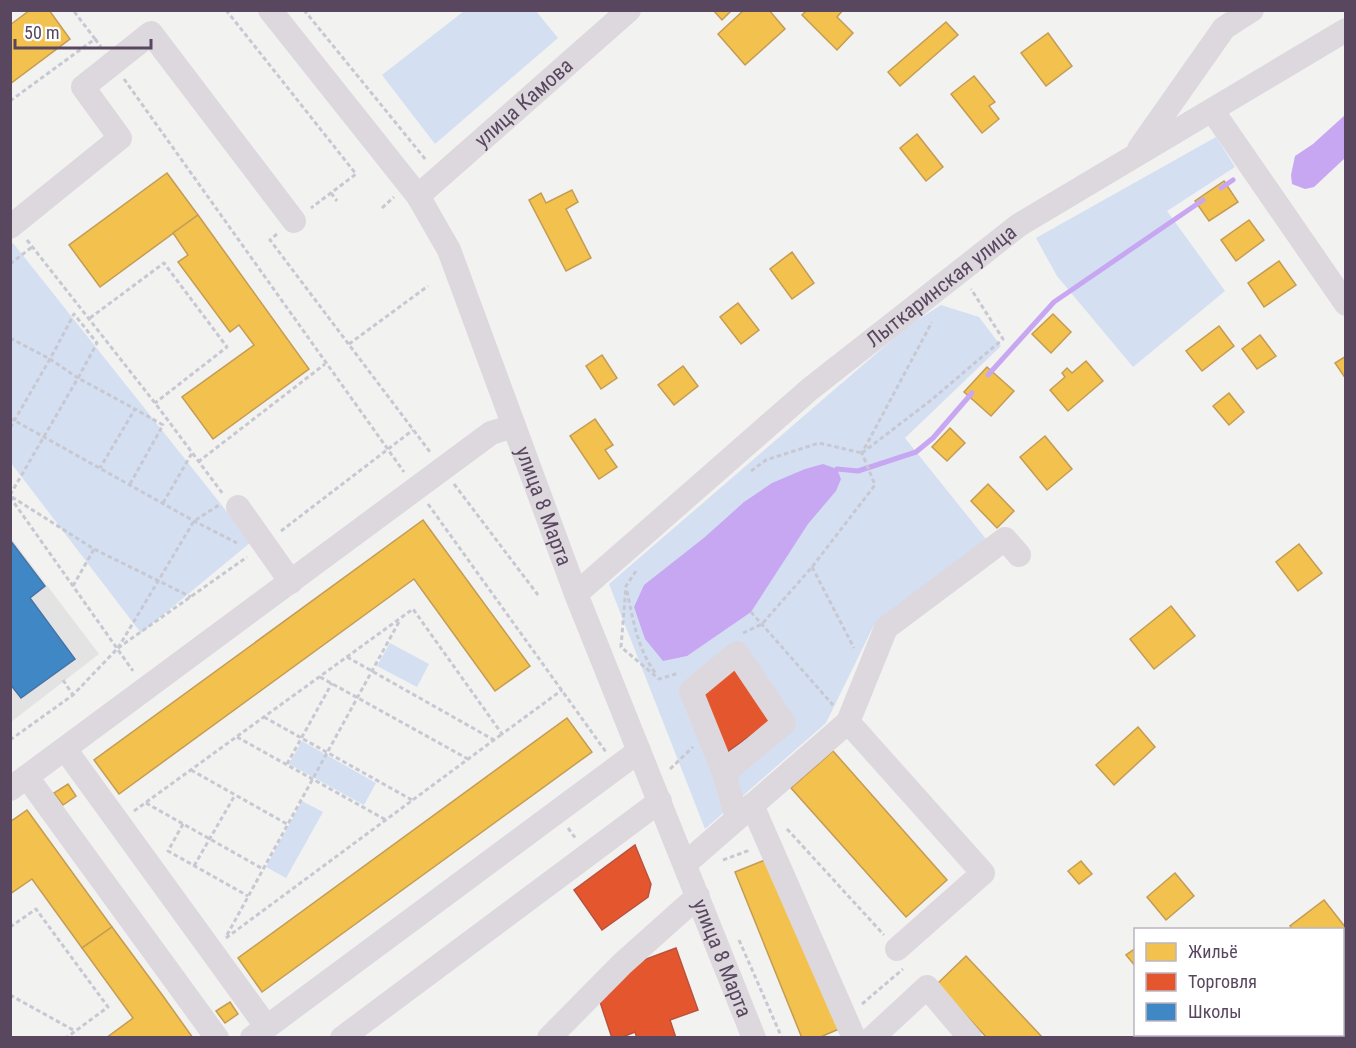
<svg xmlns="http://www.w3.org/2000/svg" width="1356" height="1048" font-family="'Roboto Condensed',sans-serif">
  <rect width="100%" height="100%" fill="#f2f2f1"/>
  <path fill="#e4e3e3" d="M 11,538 L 99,654 L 11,722 Z"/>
  <g fill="#d4e0f2">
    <path d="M 464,11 L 536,11 L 558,38 L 435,144 L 382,75 Z"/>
    <path d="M 1216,137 L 1235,167 L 1167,211 L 1225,291 L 1133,367 L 1057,276 L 1036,238 Z"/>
    <path d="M 13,243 L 251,542 L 141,633 L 11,463 L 10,245 Z"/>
    <path d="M 941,305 L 979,317 L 1001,346 L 905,438 L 998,554 L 873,627 L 826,723 L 705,829 L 609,584 L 908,326 Z"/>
    <path d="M 390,643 L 429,664 L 417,687 L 377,666 Z"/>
    <path d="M 302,741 L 376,783 L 364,805 L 289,764 Z"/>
    <path d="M 302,801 L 323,812 L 286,878 L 266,867 Z"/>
  </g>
  <g fill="#c7a6f2">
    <path d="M 1345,115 L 1345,158 L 1314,187 L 1305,189 L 1292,184 L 1291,175 L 1295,156 L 1313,144 Z"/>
    <path d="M 823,464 L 837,469 L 841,479 L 836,491 L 808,524 L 751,612 L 687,656 L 663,661 L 645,639 L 634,607 L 644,585 L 705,537 L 744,502 L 772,483 L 805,469 Z"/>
  </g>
  <g fill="#f2c14e" stroke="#c49c53" stroke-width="1.5">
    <path d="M 30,10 L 49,10 L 70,39 L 10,84 L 10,25 Z"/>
    <path d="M 713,10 L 732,10 L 722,20 Z"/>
    <path d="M 744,10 L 769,10 L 785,29 L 745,65 L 718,34 Z"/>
    <path d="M 807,10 L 843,10 L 837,17 L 853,33 L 837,50 L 802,15 Z"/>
    <path d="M 946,22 L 958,35 L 900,86 L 888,72 Z"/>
    <path d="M 1048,33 L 1072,66 L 1046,86 L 1021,53 Z"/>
    <path d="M 974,76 L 995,102 L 989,106 L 999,119 L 982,133 L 951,94 Z"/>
    <path d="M 917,134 L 943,167 L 926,181 L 900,148 Z"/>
    <path d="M 167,173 L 198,215 L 100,287 L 69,245 Z"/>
    <path d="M 1224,181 L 1238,202 L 1209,221 L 1195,201 Z"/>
    <path d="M 572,190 L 578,202 L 566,209 L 591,258 L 566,271 L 529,200 L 541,193 L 546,203 Z"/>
    <path d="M 198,215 L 309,369 L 213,439 L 182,397 L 254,345 L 239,325 L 230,332 L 178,262 L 188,255 L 173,233 Z"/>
    <path d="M 1249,220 L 1264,240 L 1236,261 L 1221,240 Z"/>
    <path d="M 792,252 L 814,283 L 792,299 L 770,269 Z"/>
    <path d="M 1279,261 L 1296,285 L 1264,307 L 1248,283 Z"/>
    <path d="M 738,303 L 759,330 L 741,344 L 720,317 Z"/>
    <path d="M 1053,314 L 1071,332 L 1051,353 L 1032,334 Z"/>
    <path d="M 1219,326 L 1234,346 L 1202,371 L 1186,351 Z"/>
    <path d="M 1260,335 L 1276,356 L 1257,369 L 1242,349 Z"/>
    <path d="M 602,355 L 617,378 L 601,389 L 586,366 Z"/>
    <path d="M 1346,356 L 1346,379 L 1335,363 Z"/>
    <path d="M 1086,361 L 1103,381 L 1068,411 L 1050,390 L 1065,377 L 1062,373 L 1067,368 L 1072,373 Z"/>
    <path d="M 683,366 L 698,386 L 674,405 L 658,385 Z"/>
    <path d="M 987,367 L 1014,391 L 991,416 L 964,392 Z"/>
    <path d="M 1229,393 L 1244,412 L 1229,425 L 1213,406 Z"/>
    <path d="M 595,419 L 613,445 L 605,450 L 617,467 L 599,479 L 570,436 Z"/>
    <path d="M 950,428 L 965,443 L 947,461 L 932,447 Z"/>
    <path d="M 1045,436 L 1072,469 L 1047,490 L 1020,457 Z"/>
    <path d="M 988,484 L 1014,511 L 997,528 L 971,501 Z"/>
    <path d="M 423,520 L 530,666 L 495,691 L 414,579 L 119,794 L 94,760 Z"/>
    <path d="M 1299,544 L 1322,573 L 1298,591 L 1276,562 Z"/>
    <path d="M 1171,606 L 1195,636 L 1154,669 L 1130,639 Z"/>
    <path d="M 567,718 L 592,752 L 262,992 L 238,958 Z"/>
    <path d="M 1138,727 L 1155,747 L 1114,785 L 1096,765 Z"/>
    <path d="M 833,751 L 947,880 L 906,917 L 791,788 Z"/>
    <path d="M 68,784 L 76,796 L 63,805 L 54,793 Z"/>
    <path d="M 27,810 L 112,927 L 82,948 L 32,879 L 10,894 L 10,822 Z"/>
    <path d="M 770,858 L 839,1029 L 818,1038 L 802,1038 L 735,872 Z"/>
    <path d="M 1081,861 L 1092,874 L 1079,884 L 1068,871 Z"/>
    <path d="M 1175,873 L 1194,896 L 1166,920 L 1147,897 Z"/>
    <path d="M 1324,900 L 1346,928 L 1346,941 L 1342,944 L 1342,930 L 1293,930 L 1290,926 Z"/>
    <path d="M 112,927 L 163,996 L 193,1038 L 106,1038 L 133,1018 L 82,948 Z"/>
    <path d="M 1136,948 L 1136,967 L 1126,955 Z"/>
    <path d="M 966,956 L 1043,1038 L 987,1038 L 937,984 Z"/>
    <path d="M 230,1002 L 238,1014 L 225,1023 L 216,1011 Z"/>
  </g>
  <g fill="#e4572e" stroke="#ba523d" stroke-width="1.5">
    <path d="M 741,664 L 775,718 L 727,752 L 703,691 Z"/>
    <path d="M 635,845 L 651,884 L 648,897 L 602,930 L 574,890 Z"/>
    <path d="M 676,948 L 698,1010 L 670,1020 L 676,1038 L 637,1038 L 635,1032 L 620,1038 L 612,1038 L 600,1002 L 633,964 Z"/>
  </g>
  <path fill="#3f88c5" stroke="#4674a6" stroke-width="1.5" d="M 10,540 L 45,586 L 30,598 L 75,659 L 21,698 L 10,684 Z"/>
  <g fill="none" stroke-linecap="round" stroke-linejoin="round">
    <g stroke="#c7a6f2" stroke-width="5">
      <path d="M 1221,188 L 1233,180"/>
      <path d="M 988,375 L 1054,302 L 1203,200"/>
      <path d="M 837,469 L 858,471 L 916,452 L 933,438 L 972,393"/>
    </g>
    <g stroke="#c7c8d2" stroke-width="3" stroke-dasharray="4.5 3" stroke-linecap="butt">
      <path d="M 226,10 L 356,174 L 311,208"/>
      <path d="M 304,10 L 426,160"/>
      <path d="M 95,39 L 101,47"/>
      <path d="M 124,79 L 404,472"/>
      <path d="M 10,101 L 95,39 L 73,10"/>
      <path d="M 331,193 L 337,201"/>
      <path d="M 382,208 L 394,197"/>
      <path d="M 277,234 L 270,240 L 430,452"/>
      <path d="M 27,240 L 155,403 L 223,494"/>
      <path d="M 10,264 L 32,247"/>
      <path d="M 90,318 L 164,263 L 227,347 L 155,403"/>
      <path d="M 10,338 L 50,359 L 10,428"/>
      <path d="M 349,344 L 428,286"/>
      <path d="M 10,418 L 194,521 L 237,543"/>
      <path d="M 862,453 L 930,401 L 1003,339 L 971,289"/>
      <path d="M 198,462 L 325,364"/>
      <path d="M 751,471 L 766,460 L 819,443 L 862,453"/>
      <path d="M 130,484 L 163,425 L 135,409"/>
      <path d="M 454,484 L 538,595"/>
      <path d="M 10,495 L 78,378 L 50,359 L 74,314 L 97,343 L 78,378 L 135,409 L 100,468"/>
      <path d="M 10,497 L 133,671"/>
      <path d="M 12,497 L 94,549 L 191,597"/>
      <path d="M 163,503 L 192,453"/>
      <path d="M 428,504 L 606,752"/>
      <path d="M 281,531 L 413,430"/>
      <path d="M 812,567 L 854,648"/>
      <path d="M 636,571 L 626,586 L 621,647 L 659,679 L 679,673"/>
      <path d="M 73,586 L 94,549"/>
      <path d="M 627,591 C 633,620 638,650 656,674"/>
      <path d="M 751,612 L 833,705"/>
      <path d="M 743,633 L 762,624 L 812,567 L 875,485 L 862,453 L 932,322"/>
      <path d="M 118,648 L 194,521 L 219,505"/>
      <path d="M 347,657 L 494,740"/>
      <path d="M 320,677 L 468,759"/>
      <path d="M 63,680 L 73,695"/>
      <path d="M 264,717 L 412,800"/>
      <path d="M 237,737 L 386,820"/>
      <path d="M 10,740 L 73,695 L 118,648 L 247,557"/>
      <path d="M 287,764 L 332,683"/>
      <path d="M 670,769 L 693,747"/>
      <path d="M 191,770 L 287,824"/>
      <path d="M 146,803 L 263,869"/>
      <path d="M 134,811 L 413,609 L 502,734 L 562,690"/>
      <path d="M 183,824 L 168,851 L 248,896"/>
      <path d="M 568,828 L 576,839"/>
      <path d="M 787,829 L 884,935"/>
      <path d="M 723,860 L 750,850"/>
      <path d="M 194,866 L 235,795"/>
      <path d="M 10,927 L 36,909 L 108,1007 L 66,1038"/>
      <path d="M 227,935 L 400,620"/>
      <path d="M 226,938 L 502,734"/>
      <path d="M 739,940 L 782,1038"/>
      <path d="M 10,995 L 75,1031"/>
      <path d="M 862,1004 L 903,969"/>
    </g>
    <g stroke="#ddd8de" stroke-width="24">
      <path id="s1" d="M 270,10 L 418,196 L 449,250 L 576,594 L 754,1038"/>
      <path d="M 1212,110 L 1346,304"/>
      <path d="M 1139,149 L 1224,28 L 1252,10"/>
      <path id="s2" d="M 418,196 L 629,10"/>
      <path d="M 10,227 L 120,138 L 83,87 L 151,33 L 294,221"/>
      <path d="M 238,507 L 291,582"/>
      <path id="s3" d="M 576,594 L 810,389 L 1019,225 L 1346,30"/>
      <path d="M 848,722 L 886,628 L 1005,539 L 1019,555"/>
      <path d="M 65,749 L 266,1026"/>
      <path d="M 724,773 L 784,723 L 737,653 L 691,691 L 724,773 L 734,808 L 739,817"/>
      <path d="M 27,777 L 217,1038"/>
      <path d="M 10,789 L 491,433 L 514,426"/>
      <path d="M 752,805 L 854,1038"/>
      <path d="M 685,864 L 848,722 L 983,873 L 897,949"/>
      <path d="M 252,1038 L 639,751"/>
      <path d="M 342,1038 L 660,801"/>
      <path d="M 549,1038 L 622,964 L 698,896"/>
      <path d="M 872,1038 L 927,987 L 970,1038"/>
    </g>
  </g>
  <g text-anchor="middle" stroke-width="6" stroke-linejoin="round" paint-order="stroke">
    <g font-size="21" fill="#58475f" stroke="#fff">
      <text dy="7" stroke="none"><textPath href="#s2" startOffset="141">улица Камова</textPath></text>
      <text dy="7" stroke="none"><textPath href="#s3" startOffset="478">Лыткаринская улица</textPath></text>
      <text dy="7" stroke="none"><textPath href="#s1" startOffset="573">улица 8 Марта</textPath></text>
      <text dy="7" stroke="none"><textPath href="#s1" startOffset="1059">улица 8 Марта</textPath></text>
    </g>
  </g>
  <rect width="1356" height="1048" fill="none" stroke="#58475f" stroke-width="24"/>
  <rect x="1134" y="928" width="210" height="108" fill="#ffffff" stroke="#bcb5bf" stroke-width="1.5"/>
  <rect x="1146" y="943" width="30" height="18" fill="#f2c14e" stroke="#bcb5bf" stroke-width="1.5"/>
  <text x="1188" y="958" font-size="18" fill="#58475f">Жильё</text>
  <rect x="1146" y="973" width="30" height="18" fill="#e4572e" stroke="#bcb5bf" stroke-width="1.5"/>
  <text x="1188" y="988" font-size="18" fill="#58475f">Торговля</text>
  <rect x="1146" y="1003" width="30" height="18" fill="#3f88c5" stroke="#bcb5bf" stroke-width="1.5"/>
  <text x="1188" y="1018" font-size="18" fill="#58475f">Школы</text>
  <path d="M15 39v9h136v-9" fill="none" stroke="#58475f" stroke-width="3"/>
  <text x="24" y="39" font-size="18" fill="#58475f" stroke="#ffffff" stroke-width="4.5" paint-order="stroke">50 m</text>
</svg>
